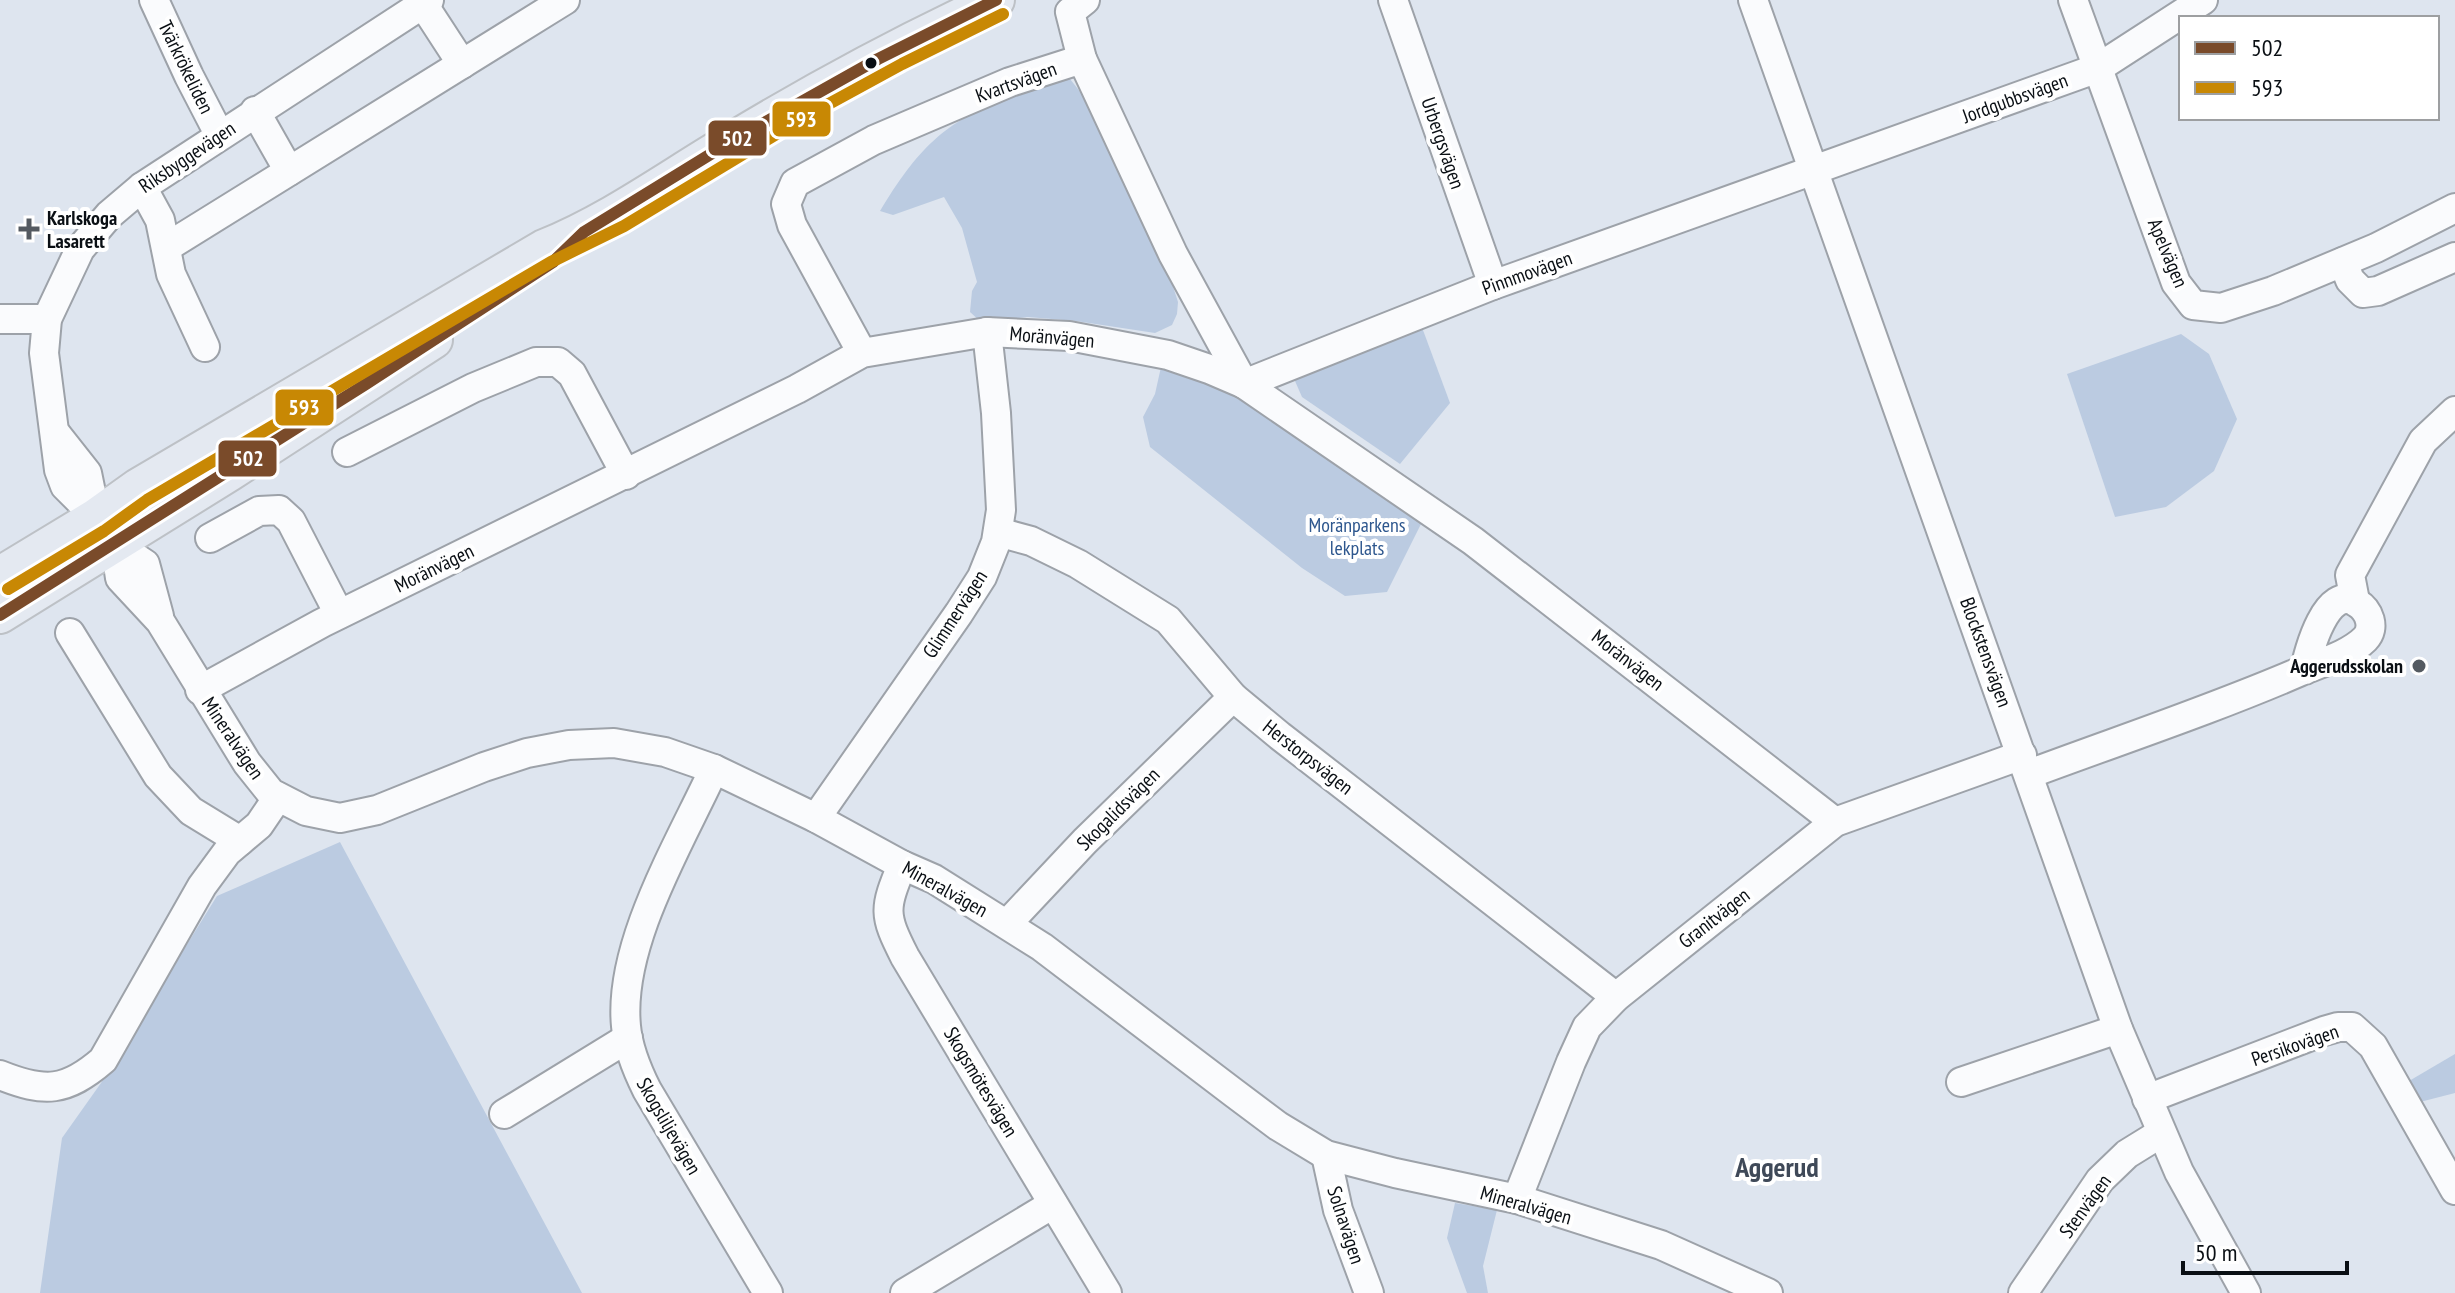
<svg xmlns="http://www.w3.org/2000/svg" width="2455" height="1293" font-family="'PT Sans Narrow',sans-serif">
  <rect width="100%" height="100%" fill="#dee5ef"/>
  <g fill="#bbcbe1">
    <path d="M 1070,79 L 1089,103 L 1166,265 L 1178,302 L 1177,314 L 1172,325 L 1155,333 L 1076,321 L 1028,317 L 981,322 L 970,312 L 972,291 L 977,282 L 962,228 L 944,197 L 893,215 L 880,211 C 917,150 943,122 1011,96 C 1031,88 1049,81 1070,79 Z"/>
    <path d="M 1420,322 L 1450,403 L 1400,464 L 1302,397 L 1295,381 L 1302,373 Z"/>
    <path d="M 2181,334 L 2209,354 L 2237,419 L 2214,471 L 2166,507 L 2115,517 L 2067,374 Z"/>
    <path d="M 1161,367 L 1203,380 L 1269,416 L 1422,522 L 1387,592 L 1345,596 L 1302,568 L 1150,447 L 1143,417 L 1155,394 Z"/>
    <path d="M 340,842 L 582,1293 L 40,1293 L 62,1138 L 101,1083 L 217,896 Z"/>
    <path d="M 2455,1054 L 2455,1093 L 2420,1102 L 2409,1081 Z"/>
    <path d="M 1455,1203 L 1497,1210 L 1483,1266 L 1488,1293 L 1467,1293 L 1447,1238 Z"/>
  </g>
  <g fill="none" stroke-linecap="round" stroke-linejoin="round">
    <defs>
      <g id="minor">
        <path d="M 154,0 L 189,76 L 219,134"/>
        <path d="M 1393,0 L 1493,285"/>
        <path d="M 1753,0 L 2118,1029 L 2179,1172 L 2246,1293"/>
        <path d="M 2073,0 L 2176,283 L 2193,305 L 2221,308 L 2273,291 L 2376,248 L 2455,208"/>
        <path d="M 423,4 L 462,64"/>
        <path d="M 1082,59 L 1070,12 L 1085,0"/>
        <path d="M 255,111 L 289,171"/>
        <path d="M 142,187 L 160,220 L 171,274 L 205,347"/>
        <path d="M 167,247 L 565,0"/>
        <path d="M 2343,262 L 2350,280 L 2363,293 L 2378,291 L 2455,257"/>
        <path d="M 0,319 L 47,319"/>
        <path d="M 862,353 L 792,225 L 786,204 L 795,183 L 874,140 L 1010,82 L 1082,59 L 1173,254 L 1244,384 L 1493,285 L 2098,68 L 2203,0"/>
        <path d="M 57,435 L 87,473 L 96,517"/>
        <path d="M 347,452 L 473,388 L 536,362 L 558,362 L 572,374 L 626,475"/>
        <path d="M 96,517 L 65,486 L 59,470 L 44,353 L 47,319 L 80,249 L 109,215 L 142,187 L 429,0"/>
        <path d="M 998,532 L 1031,541 L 1078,564 L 1168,620 L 1233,697 L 1280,736 L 1616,997"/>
        <path d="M 210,538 L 259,511 L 279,510 L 291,521 L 339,614"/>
        <path d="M 115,544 L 120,578 L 160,621 L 247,763 L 271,793 L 306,811 L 340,818 L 377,810 L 484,767 L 527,753 L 569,745 L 614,743 L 665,752 L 714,769 L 816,818 L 902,865 L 934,879 L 1042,947 L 1234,1093 L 1278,1126 L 1326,1155 L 1395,1173 L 1517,1199 L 1661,1245 L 1768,1293"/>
        <path d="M 115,544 L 145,564 L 159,616"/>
        <path d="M 2355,601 L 2350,575 L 2423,441 L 2455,411"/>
        <path d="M 70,633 L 158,776 L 191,811 L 240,841"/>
        <path d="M 200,690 L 322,623 L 797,389 L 862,353 L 987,332 L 1069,336 L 1168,355 L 1209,369 L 1244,384 L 1473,541 L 1835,822"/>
        <path d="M 714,769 C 680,843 618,944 626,1026 C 628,1049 637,1070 647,1090 L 768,1293"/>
        <path d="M 2029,774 C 2120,740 2211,710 2299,672 C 2320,663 2349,655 2365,639 C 2376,628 2369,610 2357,603 C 2327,582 2308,652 2305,670"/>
        <path d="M 816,818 L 959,613 L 982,577 L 996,542 L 1001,510 L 996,413 L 987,332"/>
        <path d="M 902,865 C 884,909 883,914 905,957 L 1107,1293"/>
        <path d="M 1007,924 L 1085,841 L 1233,697"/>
        <path d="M 0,1075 C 45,1093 66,1092 103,1060 L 202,886 L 227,852 L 259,825 L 278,797"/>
        <path d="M 1961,1082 L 2118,1029"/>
        <path d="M 2147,1099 L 2324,1031 L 2338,1027 L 2352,1027 L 2373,1046 L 2455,1190"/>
        <path d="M 504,1114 L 628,1038"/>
        <path d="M 1326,1155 L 1338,1210 L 1369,1293"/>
        <path d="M 1517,1199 L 1571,1062 L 1587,1027 L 1616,997 L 1835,822 L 2022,755"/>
        <path d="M 905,1293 L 1053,1204"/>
        <path d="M 2023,1293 L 2100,1180 L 2127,1154 L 2161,1133"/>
      </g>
      <g id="major">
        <path d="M 0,575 L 96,517 L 138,487 L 544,248 C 611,221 669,178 730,142 C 816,90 905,42 996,0"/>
        <path d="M 0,615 L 229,473 L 434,340"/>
      </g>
    </defs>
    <use href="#minor" stroke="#9da2a9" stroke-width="32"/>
    <use href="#major" stroke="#bdc1c6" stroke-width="40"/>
    <use href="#minor" stroke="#fafbfd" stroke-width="28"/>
    <use href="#major" stroke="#e4e9f1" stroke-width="36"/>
    <defs>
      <path id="bus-1" d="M 0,615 L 366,384 L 553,262 L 584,232 L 732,141 L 878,59 L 996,0"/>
      <path id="bus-2" d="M 8,589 L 104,531 L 147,500 L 551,262 L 624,226 L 803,118 L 902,64 L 1003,14"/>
    </defs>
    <use href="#bus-1" stroke="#fff" stroke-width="18"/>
    <use href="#bus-2" stroke="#fff" stroke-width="18"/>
    <use href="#bus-1" stroke="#7a4b2a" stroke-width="12"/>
    <use href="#bus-2" stroke="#c88804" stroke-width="12"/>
  </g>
  <circle fill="#0a0f14" stroke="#fff" stroke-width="3" cx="871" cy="63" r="7"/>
  <g fill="#545a61" stroke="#fff" stroke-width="3">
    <path d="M25 217h8v8h8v8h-8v8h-8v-8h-8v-8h8z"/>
    <circle cx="2419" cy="666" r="8"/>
  </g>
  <g text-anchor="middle" stroke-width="8" stroke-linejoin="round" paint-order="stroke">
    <g font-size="20" fill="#0a0f14" stroke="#fff">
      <text transform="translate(186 67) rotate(64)" y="7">Tvärkrökeliden</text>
      <text transform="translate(1016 82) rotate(-20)" y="7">Kvartsvägen</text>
      <text transform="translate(2015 98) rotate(-20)" y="7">Jordgubbsvägen</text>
      <text transform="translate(1443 143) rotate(71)" y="7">Urbergsvägen</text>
      <text transform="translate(187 157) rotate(-34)" y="7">Riksbyggevägen</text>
      <text transform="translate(2168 253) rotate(67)" y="7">Apelvägen</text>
      <text transform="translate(1527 273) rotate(-20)" y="7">Pinnmovägen</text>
      <text transform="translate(1052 337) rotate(5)" y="7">Moränvägen</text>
      <text transform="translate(434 568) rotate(-26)" y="7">Moränvägen</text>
      <text transform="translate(955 614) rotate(-57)" y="7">Glimmervägen</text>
      <text transform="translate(1986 652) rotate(70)" y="7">Blockstensvägen</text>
      <text transform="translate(1628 660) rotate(38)" y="7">Moränvägen</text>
      <text transform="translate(233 738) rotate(56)" y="7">Mineralvägen</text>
      <text transform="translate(1308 757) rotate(38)" y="7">Herstorpsvägen</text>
      <text transform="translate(1118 809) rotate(-45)" y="7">Skogalidsvägen</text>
      <text transform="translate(945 889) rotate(29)" y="7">Mineralvägen</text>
      <text transform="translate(1714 918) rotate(-38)" y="7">Granitvägen</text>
      <text transform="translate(2295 1045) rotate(-19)" y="7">Persikovägen</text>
      <text transform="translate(981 1082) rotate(59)" y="7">Skogsmötesvägen</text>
      <text transform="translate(669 1126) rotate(60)" y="7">Skogsliljevägen</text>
      <text transform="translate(1526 1205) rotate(16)" y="7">Mineralvägen</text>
      <text transform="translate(2085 1206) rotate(-54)" y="7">Stenvägen</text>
      <text transform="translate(1346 1225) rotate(72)" y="7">Solnavägen</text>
    </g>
    <g font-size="20" font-weight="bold" fill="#0a0f14" stroke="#fff" text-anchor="start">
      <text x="47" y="225">Karlskoga<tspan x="47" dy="23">Lasarett</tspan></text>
      <text x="2403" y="673" text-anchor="end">Aggerudsskolan</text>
    </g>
    <g font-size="20" fill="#2e578e" stroke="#fff">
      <text x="1357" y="532">Moränparkens<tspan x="1357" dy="23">lekplats</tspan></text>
    </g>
    <g font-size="28" font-weight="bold" fill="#3f4958" stroke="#fff">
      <text x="1777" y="1177">Aggerud</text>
    </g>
  </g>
  <g stroke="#fff" stroke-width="3">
    <rect x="771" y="100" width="61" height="38" rx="8" fill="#c88804"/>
    <rect x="707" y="119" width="61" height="38" rx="8" fill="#7a4b2a"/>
    <rect x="274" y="388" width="61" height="39" rx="8" fill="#c88804"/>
    <rect x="217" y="439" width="61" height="39" rx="8" fill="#7a4b2a"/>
  </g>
  <g font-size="22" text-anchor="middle" font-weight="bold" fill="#fff">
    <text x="801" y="127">593</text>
    <text x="737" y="146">502</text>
    <text x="304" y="415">593</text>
    <text x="248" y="466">502</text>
  </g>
  <rect x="2179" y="16" width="260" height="104" fill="#ffffff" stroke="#9d9fa1" stroke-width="2"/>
  <rect x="2195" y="42" width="40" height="12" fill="#7a4b2a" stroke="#9d9fa1" stroke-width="2"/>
  <text x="2251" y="56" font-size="24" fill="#0a0f14">502</text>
  <rect x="2195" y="82" width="40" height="12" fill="#c88804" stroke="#9d9fa1" stroke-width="2"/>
  <text x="2251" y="96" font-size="24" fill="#0a0f14">593</text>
  <path d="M2183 1261v12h164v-12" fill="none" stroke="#0a0f14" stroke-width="4"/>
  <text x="2195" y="1261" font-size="24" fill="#0a0f14" stroke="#ffffff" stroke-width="6" paint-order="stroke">50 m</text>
</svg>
